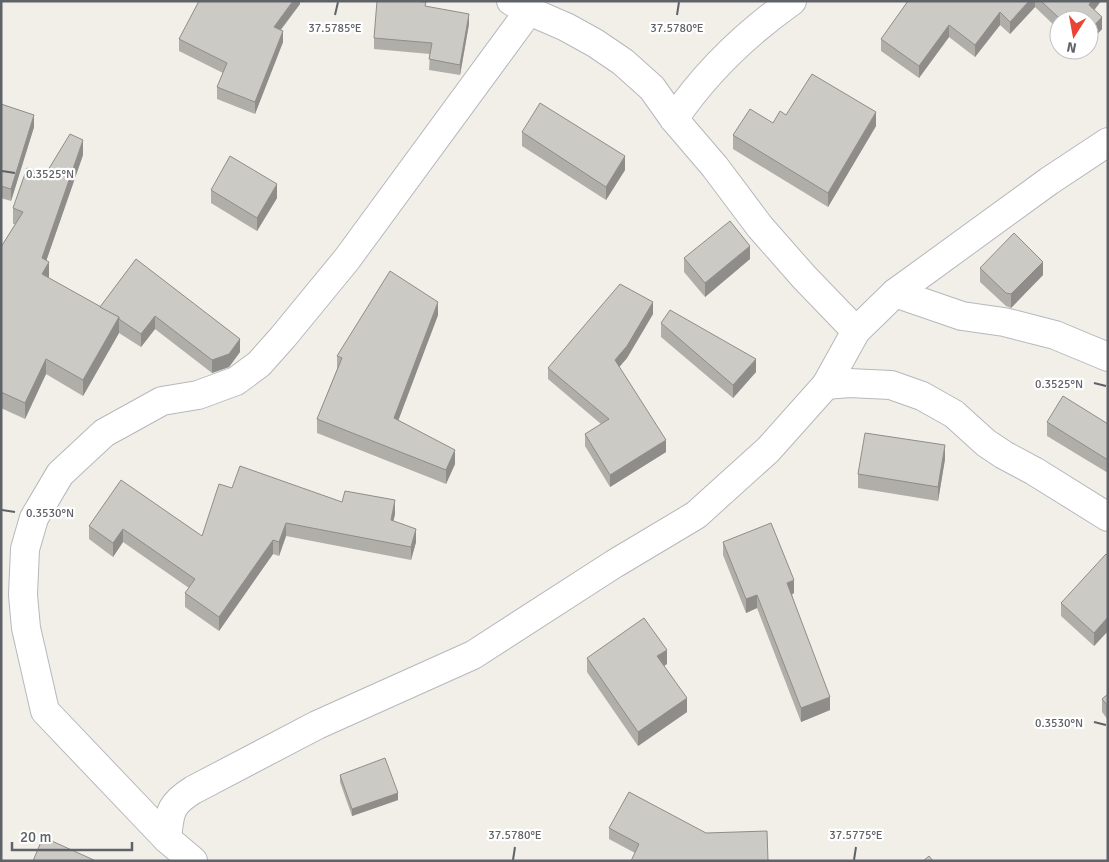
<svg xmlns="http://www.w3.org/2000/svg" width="1109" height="862" font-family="Signika,sans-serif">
  <rect width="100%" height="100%" fill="#f1efe8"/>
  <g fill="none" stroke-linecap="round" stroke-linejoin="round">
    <defs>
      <g id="minor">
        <path d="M 511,1 L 529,11 L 566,27 L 595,43 L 623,62 L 652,88 L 674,119 L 715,167 L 760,227 L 804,277 L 856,331"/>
        <path d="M 674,119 C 705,73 747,33 792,1"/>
        <path d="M 895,293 L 962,316 L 1004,322 L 1055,335 L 1108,357"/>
        <path d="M 826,385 L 849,383 L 891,385 L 922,396 L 954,414 L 986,443 L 1004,455 L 1034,471 L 1108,517"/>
        <path d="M 167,839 C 170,812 169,805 193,790 L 317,725 L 473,655 L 614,564 L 696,515 L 768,450 L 826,385 L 856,331 L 895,293 L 1049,181 L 1108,142"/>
        <path d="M 193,861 L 167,839 L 45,711 L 26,628 L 23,595 L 25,549 L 34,518 L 60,474 L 104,433 L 162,401 L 198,395 L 236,381 L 259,364 L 283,337 L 347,259 L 529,11"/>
      </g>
    </defs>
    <use href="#minor" stroke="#b5b8bc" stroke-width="30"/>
    <use href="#minor" stroke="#fff" stroke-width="28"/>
  </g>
  <g fill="#afaea9">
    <path d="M 300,1 L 300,4 L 281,30 L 283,42 L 255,114 L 217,99 L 217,87 L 223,73 L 179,51 L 179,39 Z"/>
    <path d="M 908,1 L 1101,1 L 1094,10 L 1102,29 L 1089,43 L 1089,20 L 1059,20 L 1059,30 L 1035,7 L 1010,34 L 1000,25 L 975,57 L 949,37 L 919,78 L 881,51 L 881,39 Z"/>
    <path d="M 426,6 L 469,24 L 460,75 L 429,70 L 430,54 L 374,49 L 374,38 Z"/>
    <path d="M 1,104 L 34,127 L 11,201 L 1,198 Z"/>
    <path d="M 786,115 L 876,126 L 828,207 L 733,149 L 733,135 L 773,123 Z"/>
    <path d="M 522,132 L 625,170 L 606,200 L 522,146 Z"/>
    <path d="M 83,155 L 46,261 L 49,278 L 100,307 L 136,259 L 240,352 L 229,367 L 212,373 L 155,329 L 141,347 L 119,333 L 83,396 L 46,374 L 25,419 L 1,408 L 1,247 L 15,224 L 13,224 L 13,208 L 45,175 Z"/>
    <path d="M 211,190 L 277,198 L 257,231 L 211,203 Z"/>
    <path d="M 684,258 L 750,259 L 705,297 L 684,272 Z"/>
    <path d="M 980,268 L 1043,275 L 1011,308 L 1006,306 L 980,282 Z"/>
    <path d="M 653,314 L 627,358 L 619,367 L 666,452 L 610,487 L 585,446 L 585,434 L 601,424 L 548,379 L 548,368 Z"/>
    <path d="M 438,315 L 398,420 L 455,464 L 446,484 L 317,433 L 317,419 L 337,369 L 337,356 Z"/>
    <path d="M 661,323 L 756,372 L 733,398 L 661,337 Z"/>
    <path d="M 1047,422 L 1108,424 L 1108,473 L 1047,436 Z"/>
    <path d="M 945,459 L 938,501 L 858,488 L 858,474 Z"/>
    <path d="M 232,488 L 342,502 L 395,514 L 393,520 L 416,542 L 411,560 L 286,536 L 279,556 L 273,554 L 219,631 L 185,607 L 185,593 L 189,588 L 123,542 L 113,557 L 89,539 L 89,526 L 202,536 Z"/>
    <path d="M 723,542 L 794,593 L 792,595 L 830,710 L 801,722 L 757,608 L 746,613 L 723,555 Z"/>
    <path d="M 1108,556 L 1108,631 L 1094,646 L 1061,616 L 1061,603 Z"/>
    <path d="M 587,658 L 667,664 L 664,666 L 687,712 L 638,746 L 587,672 Z"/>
    <path d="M 1108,694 L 1108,720 L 1102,712 L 1102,699 Z"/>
    <path d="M 340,775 L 398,800 L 352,816 L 340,782 Z"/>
    <path d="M 609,828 L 706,833 L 635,853 L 609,839 Z"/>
  </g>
  <g fill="#8f8d8a">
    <path d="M 293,1 L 300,1 L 300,4 L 274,38 L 274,27 Z"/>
    <path d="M 1029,1 L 1035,1 L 1035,7 L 1010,34 L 1010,22 Z"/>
    <path d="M 1091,1 L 1101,1 L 1089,17 L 1089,5 Z"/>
    <path d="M 1000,12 L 1000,25 L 975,57 L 975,45 Z"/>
    <path d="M 469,14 L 469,24 L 460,75 L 460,65 Z"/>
    <path d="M 1102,17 L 1102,29 L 1089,43 L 1089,31 Z"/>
    <path d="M 949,25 L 949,37 L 919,78 L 919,66 Z"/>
    <path d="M 283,31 L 283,42 L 255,114 L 255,102 Z"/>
    <path d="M 876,112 L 876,126 L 828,207 L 828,193 Z"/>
    <path d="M 34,115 L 34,127 L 11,201 L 11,189 Z"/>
    <path d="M 83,140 L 83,155 L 42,273 L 42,258 Z"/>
    <path d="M 625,156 L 625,170 L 606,200 L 606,187 Z"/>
    <path d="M 277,184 L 277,198 L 257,231 L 257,218 Z"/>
    <path d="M 750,246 L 750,259 L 705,297 L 705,283 Z"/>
    <path d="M 49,262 L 49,278 L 42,274 Z"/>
    <path d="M 1043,262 L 1043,275 L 1011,308 L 1011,294 Z"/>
    <path d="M 438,302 L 438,315 L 394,432 L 394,418 Z"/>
    <path d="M 653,302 L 653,314 L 627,358 L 615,372 L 615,360 Z"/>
    <path d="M 155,316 L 155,329 L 141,347 L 141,334 Z"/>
    <path d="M 119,317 L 119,333 L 83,396 L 83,380 Z"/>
    <path d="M 240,339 L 240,352 L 229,367 L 212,373 L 212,360 Z"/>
    <path d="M 46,359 L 46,374 L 25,419 L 25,403 Z"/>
    <path d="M 756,359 L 756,372 L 733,398 L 733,385 Z"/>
    <path d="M 666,440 L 666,452 L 610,487 L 610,475 Z"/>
    <path d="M 945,445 L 945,459 L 938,501 L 938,487 Z"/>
    <path d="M 455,450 L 455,464 L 446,484 L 446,470 Z"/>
    <path d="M 395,500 L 395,514 L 391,533 L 391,520 Z"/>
    <path d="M 286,523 L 286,536 L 279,556 L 279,542 Z"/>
    <path d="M 123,529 L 123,542 L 113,557 L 113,543 Z"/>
    <path d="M 416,529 L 416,542 L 411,560 L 411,547 Z"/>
    <path d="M 273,540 L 273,554 L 219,631 L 219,617 Z"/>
    <path d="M 794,580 L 794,593 L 787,596 L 787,583 Z"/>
    <path d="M 757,595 L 757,608 L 746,613 L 746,599 Z"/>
    <path d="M 1108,617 L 1108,631 L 1094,646 L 1094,633 Z"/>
    <path d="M 667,650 L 667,664 L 657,670 L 657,656 Z"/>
    <path d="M 830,697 L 830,710 L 801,722 L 801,708 Z"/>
    <path d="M 687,698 L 687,712 L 638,746 L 638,732 Z"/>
    <path d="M 398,793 L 398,800 L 352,816 L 352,809 Z"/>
  </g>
  <g fill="#cccac5" stroke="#8f8d8a">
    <path d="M 199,1 L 293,1 L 274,27 L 283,31 L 255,102 L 217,87 L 227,63 L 179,39 Z"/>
    <path d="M 377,1 L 411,1 L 426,2 L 425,6 L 469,14 L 460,65 L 429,59 L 432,43 L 374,38 Z"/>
    <path d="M 908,1 L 1029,1 L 1010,22 L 1000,12 L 975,45 L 949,25 L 919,66 L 881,39 Z"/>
    <path d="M 1041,1 L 1091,1 L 1089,5 L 1102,17 L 1089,31 L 1089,20 L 1061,20 Z"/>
    <path d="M 812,74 L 876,112 L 828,193 L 733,135 L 750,109 L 773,123 L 780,111 L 786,115 Z"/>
    <path d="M 540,103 L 625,156 L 606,187 L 522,132 Z"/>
    <path d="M 1,104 L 34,115 L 11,189 L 1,186 Z"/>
    <path d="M 70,134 L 83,140 L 42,258 L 49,262 L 42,274 L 119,317 L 83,380 L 46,359 L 25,403 L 1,392 L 1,247 L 23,212 L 13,208 L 27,168 L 45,175 Z"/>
    <path d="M 230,156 L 277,184 L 257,218 L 211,190 Z"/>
    <path d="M 730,221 L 750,246 L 705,283 L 684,258 Z"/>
    <path d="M 1014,233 L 1043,262 L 1011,294 L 1006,293 L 980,268 Z"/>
    <path d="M 136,259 L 240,339 L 229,354 L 212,360 L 155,316 L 141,334 L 119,319 L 119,317 L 100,307 Z"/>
    <path d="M 390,271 L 438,302 L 394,418 L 455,450 L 446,470 L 317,419 L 342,358 L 337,356 Z"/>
    <path d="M 620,284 L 653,302 L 627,346 L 615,360 L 666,440 L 610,475 L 585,434 L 609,419 L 548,368 Z"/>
    <path d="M 670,310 L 756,359 L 733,385 L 661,323 Z"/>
    <path d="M 1063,396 L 1108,424 L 1108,460 L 1047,422 Z"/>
    <path d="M 865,433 L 945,445 L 938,487 L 858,474 Z"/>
    <path d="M 240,466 L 342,502 L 345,491 L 395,500 L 391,520 L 416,529 L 411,547 L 286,523 L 279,542 L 273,540 L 219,617 L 185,593 L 195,579 L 123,529 L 113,543 L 89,526 L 121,480 L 202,536 L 219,484 L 232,488 Z"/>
    <path d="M 771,523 L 794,580 L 787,583 L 830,697 L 801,708 L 757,595 L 746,599 L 723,542 Z"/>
    <path d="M 1106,554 L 1108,556 L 1108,617 L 1094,633 L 1061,603 Z"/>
    <path d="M 644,618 L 667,650 L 657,656 L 687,698 L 638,732 L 587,658 Z"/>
    <path d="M 1108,694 L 1108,706 L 1102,699 Z"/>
    <path d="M 385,758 L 398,793 L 352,809 L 340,775 Z"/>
    <path d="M 629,792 L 706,833 L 767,831 L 768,861 L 631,861 L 639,844 L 609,828 Z"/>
    <path d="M 43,837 L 96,861 L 33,861 Z"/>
    <path d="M 929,856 L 933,861 L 923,861 Z"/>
  </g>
  <path fill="none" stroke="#5f6368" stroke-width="2" d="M 335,15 L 338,2M 677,15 L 679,2M 2,171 L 15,173M 1094,383 L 1106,386M 2,510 L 15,512M 1094,722 L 1106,725M 513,860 L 515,847M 854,860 L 856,847"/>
  <g font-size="12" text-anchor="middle" fill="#5f6368" stroke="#fff" stroke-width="4.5" stroke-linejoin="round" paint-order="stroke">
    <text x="335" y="32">37.5785°E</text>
    <text x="677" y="32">37.5780°E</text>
    <text x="50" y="178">0.3525°N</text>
    <text x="1059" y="388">0.3525°N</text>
    <text x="50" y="517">0.3530°N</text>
    <text x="1059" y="727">0.3530°N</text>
    <text x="515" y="839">37.5780°E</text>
    <text x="856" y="839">37.5775°E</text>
  </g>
  <rect width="1109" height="862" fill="none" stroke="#5f6368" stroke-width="5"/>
  <g transform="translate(1074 35) rotate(191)"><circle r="24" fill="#ffffff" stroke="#bfc1c3"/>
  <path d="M0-4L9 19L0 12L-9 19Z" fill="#ea4335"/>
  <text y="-8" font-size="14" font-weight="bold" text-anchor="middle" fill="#5f6368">N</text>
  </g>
  <path d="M12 842v8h120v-8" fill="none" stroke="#5f6368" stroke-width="2.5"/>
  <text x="20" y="842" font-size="15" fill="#5f6368" stroke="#ffffff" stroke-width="4" paint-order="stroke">20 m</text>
</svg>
